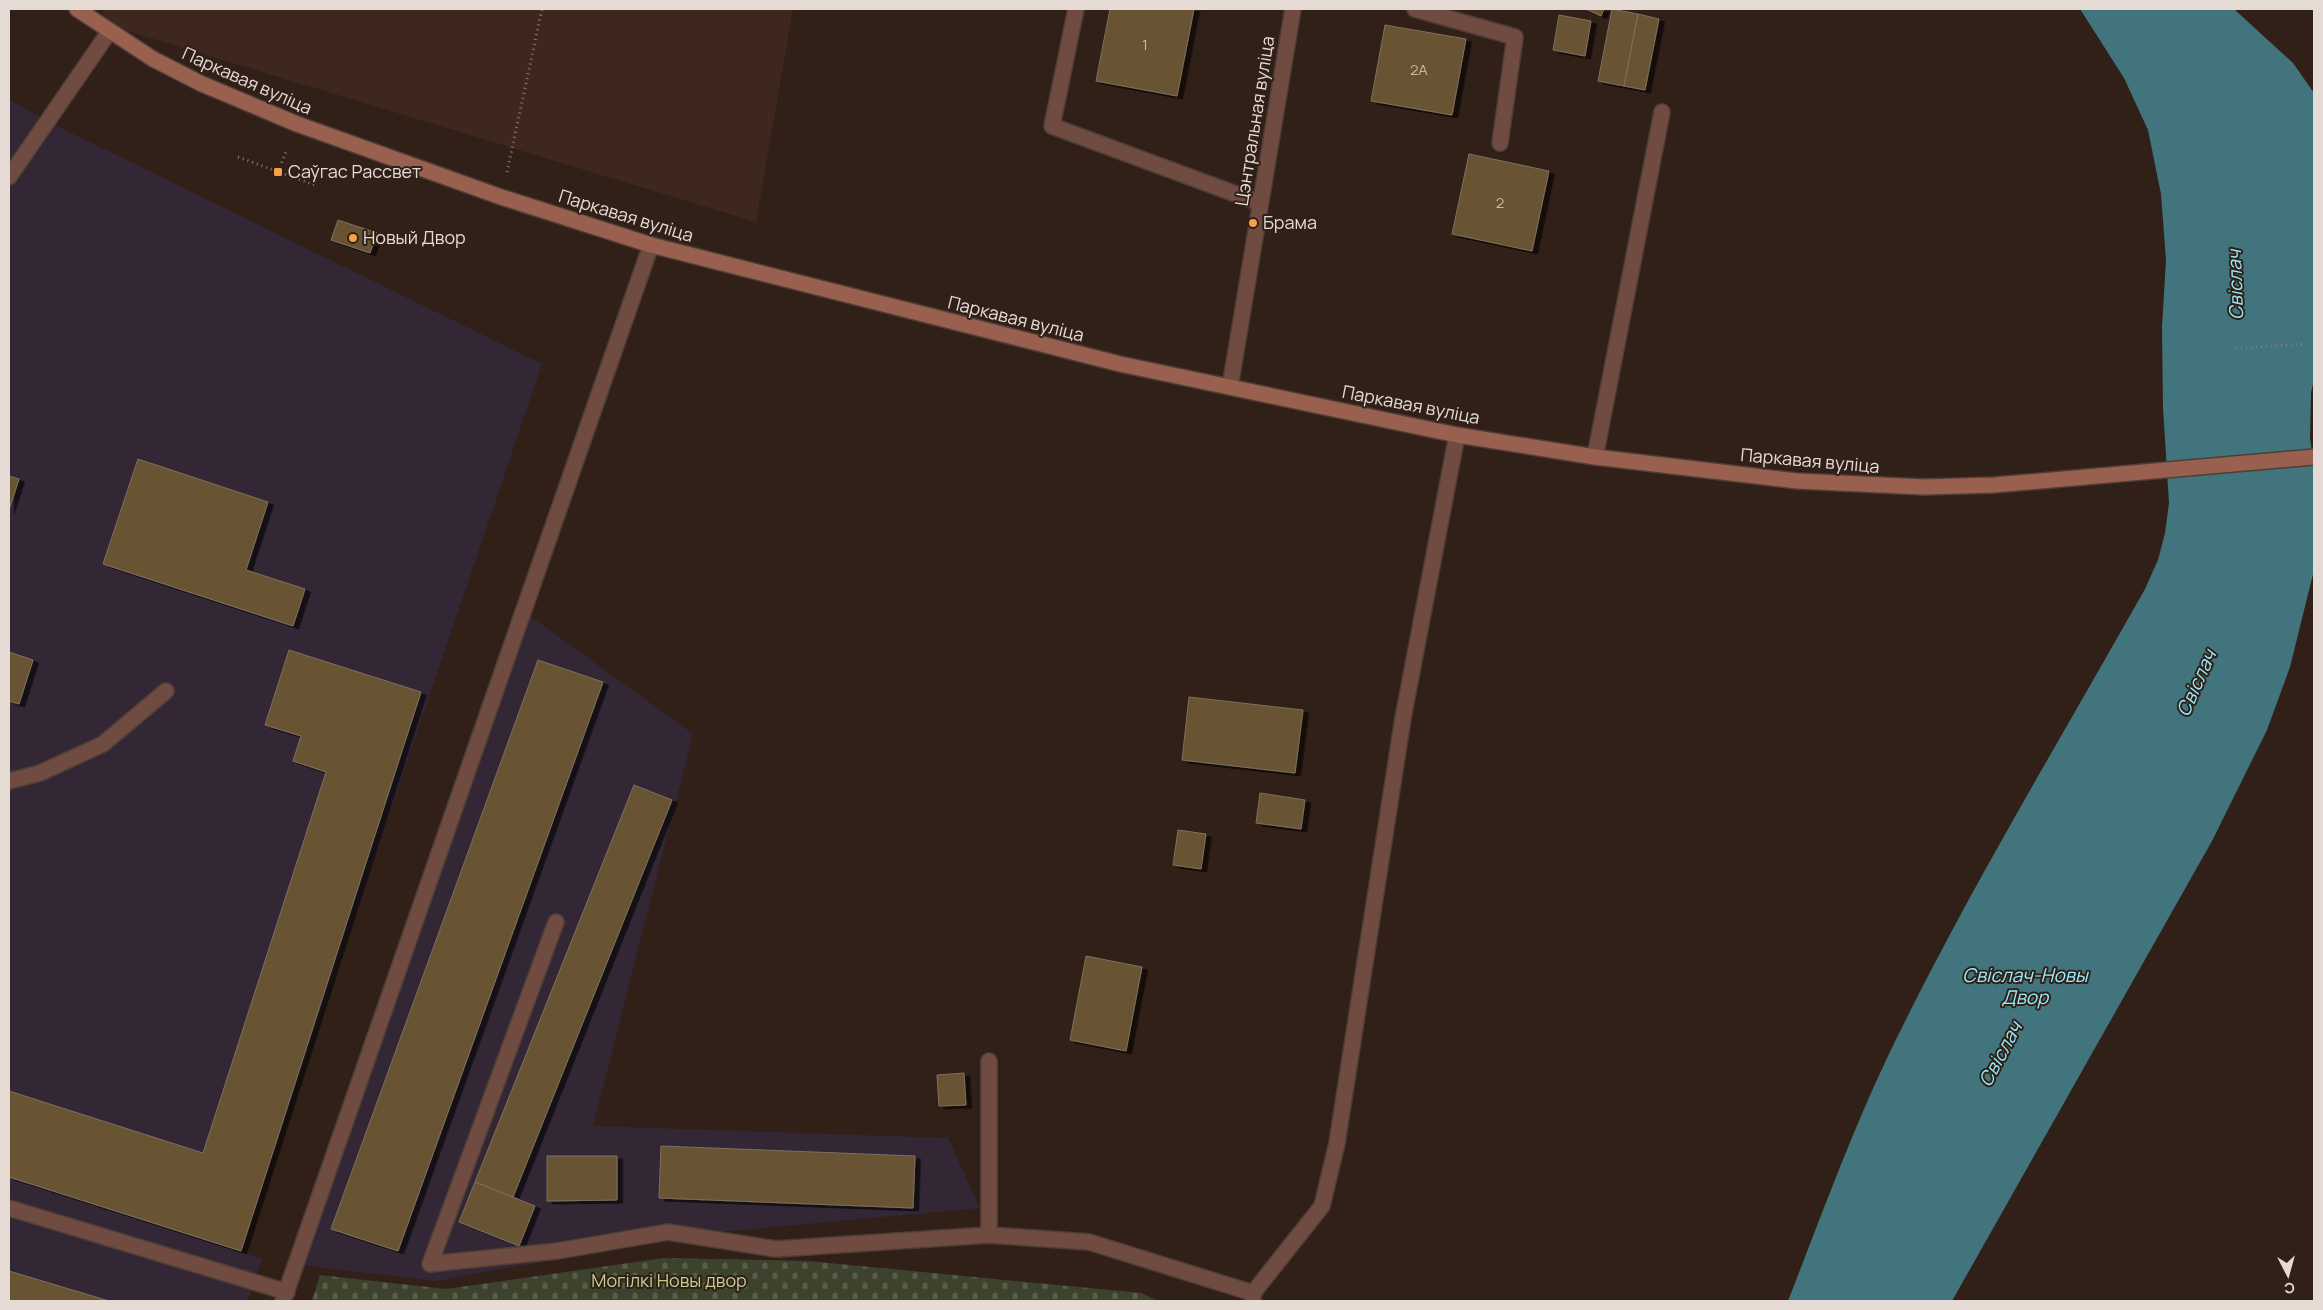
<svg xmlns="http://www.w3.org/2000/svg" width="2323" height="1310" font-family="Manrope,sans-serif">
  <defs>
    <pattern id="cemetery-stones" width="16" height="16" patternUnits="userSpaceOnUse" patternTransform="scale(1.25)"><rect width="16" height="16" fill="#3d422d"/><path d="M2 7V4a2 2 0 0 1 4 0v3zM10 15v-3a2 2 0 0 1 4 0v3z" fill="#595d4b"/></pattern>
    <filter id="shadow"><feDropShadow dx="5.5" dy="3" stdDeviation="0" flood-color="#0009"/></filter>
  </defs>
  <rect width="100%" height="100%" fill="#312018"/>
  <g fill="#332735">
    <path d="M 9,99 L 47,121 L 542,364 L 241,1251 L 262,1259 L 248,1301 L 9,1301 Z"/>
    <path d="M 519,608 L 693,734 L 593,1126 L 948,1138 L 980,1208 L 698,1234 L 436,1281 L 300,1265 Z"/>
  </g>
  <path fill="#3e271d" d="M 104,9 L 793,9 L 756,222 L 101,23 Z"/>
  <path fill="url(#cemetery-stones)" d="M 664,1258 L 808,1261 L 1141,1293 L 1158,1301 L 312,1301 L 320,1275 L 446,1289 Z"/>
  <path fill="#42747e" d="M 2080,9 L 2234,9 L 2293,63 L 2314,93 L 2314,379 L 2311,393 L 2310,439 L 2314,465 L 2314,570 L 2290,667 L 2267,730 L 2212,841 L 1952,1301 L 1788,1301 C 1820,1219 1850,1136 1888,1056 C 1965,896 2058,744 2145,589 L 2158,560 L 2165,533 L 2169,503 L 2163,408 L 2162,327 L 2166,260 L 2161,194 L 2148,130 L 2124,78 Z"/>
  <g fill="#675231" stroke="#7e715f" filter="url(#shadow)">
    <path d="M 1110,9 L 1194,9 L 1177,96 L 1096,81 Z"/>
    <path d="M 1586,9 L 1604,9 L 1601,16 Z"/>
    <path d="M 1612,9 L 1638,14 L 1624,86 L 1598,81 Z"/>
    <path d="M 1638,14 L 1659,19 L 1645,90 L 1624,86 Z"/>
    <path d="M 1559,15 L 1591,21 L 1585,56 L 1553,50 Z"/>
    <path d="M 1385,25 L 1466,39 L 1452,115 L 1371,101 Z"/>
    <path d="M 1469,154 L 1549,171 L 1532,251 L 1452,234 Z"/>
    <path d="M 338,220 L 377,233 L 370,253 L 331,240 Z"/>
    <path d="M 138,459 L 268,502 L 246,570 L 305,589 L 293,626 L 103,564 Z"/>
    <path d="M 9,476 L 19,479 L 9,510 Z"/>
    <path d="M 289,650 L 421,692 L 241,1251 L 9,1177 L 9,1091 L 203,1153 L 326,772 L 293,761 L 301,736 L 265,725 Z"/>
    <path d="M 9,652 L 33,660 L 19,704 L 9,701 Z"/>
    <path d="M 538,660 L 603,682 L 398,1251 L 331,1229 Z"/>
    <path d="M 1189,697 L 1303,710 L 1295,773 L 1182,760 Z"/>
    <path d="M 634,785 L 672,800 L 513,1197 L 475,1182 Z"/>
    <path d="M 1260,793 L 1305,800 L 1301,829 L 1256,823 Z"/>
    <path d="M 1178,830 L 1206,834 L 1201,869 L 1173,865 Z"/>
    <path d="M 1086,956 L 1142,967 L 1126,1051 L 1070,1040 Z"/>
    <path d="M 964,1073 L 966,1105 L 939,1106 L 937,1075 Z"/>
    <path d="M 661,1146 L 915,1156 L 913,1208 L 659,1198 Z"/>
    <path d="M 547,1156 L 617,1156 L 617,1200 L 547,1201 Z"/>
    <path d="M 475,1182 L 535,1206 L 519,1246 L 459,1222 Z"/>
    <path d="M 9,1271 L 109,1301 L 9,1301 Z"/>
  </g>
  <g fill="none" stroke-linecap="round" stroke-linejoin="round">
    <defs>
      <g id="lane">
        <path d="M 1076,9 L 1052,126 L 1260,203"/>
        <path d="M 1415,9 L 1515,37 L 1500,143"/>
        <path d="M 9,177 L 109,32"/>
        <path d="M 1595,457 L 1662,112"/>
        <path d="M 9,781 L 40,773 L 103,744 L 166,691"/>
        <path d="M 556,922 L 430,1264 L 557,1251 L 668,1232 L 776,1249 L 989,1235 L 1089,1242 L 1253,1293"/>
        <path d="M 9,1208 L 287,1292"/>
        <path d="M 989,1235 L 989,1061"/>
        <path d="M 283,1301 L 651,245"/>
      </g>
      <g id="street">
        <path d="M 1230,387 L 1293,9"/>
        <path d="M 1253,1301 L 1253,1293 L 1322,1206 L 1337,1143 L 1403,718 L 1457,435"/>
      </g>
      <path id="secondary" d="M 77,9 L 153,59 L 202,84 L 297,124 L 501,197 L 651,245 L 1120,364 L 1457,435 L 1595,457 L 1797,481 L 1924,487 L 1994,485 L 2314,457"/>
    </defs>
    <use href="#lane" stroke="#4e3e36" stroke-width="18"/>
    <use href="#street" stroke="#4e3e36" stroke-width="18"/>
    <use href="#secondary" stroke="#4e3e36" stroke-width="18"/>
    <g stroke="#8a7b75" stroke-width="3" stroke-dasharray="1 4" stroke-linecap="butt">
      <path d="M 238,157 L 317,186"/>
      <path d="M 278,172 L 287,149"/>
      <path d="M 507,172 L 542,9"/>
      <path d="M 2236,348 L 2306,344"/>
    </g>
    <use href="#lane" stroke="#6f4b41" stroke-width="15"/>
    <use href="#street" stroke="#6f4b41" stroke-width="15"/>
    <use href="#secondary" stroke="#996050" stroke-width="15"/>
  </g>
  <g fill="#f5a246" stroke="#312018" stroke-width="2">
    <rect x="273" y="167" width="10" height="10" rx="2.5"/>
    <circle cx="1253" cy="223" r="5"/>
    <circle cx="353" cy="238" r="5"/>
  </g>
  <g text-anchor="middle" stroke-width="4" stroke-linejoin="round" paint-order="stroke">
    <g font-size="15" fill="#c6b8ac">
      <text x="1145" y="50">1</text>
      <text x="1419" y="75">2А</text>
      <text x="1500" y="208">2</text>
    </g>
    <g font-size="18" fill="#e6dad5" stroke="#312018">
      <text transform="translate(247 81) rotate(24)" y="6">Паркавая вуліца</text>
      <text transform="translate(1255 121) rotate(-81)" y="6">Цэнтральная вуліца</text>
      <text transform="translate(626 216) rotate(17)" y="6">Паркавая вуліца</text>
      <text transform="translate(1016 319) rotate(14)" y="6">Паркавая вуліца</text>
      <text transform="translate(1411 405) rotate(11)" y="6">Паркавая вуліца</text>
      <text transform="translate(1810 461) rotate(5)" y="6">Паркавая вуліца</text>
    </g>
    <g font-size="18" fill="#e6dad5" stroke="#312018" text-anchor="start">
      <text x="288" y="178">Саўгас Рассвет</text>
      <text x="1263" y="229">Брама</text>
      <text x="363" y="244">Новый Двор</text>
    </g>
    <g font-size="18" fill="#c0cf8f" stroke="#312018">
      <text x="669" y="1287">Могілкі Новы двор</text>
    </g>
    <g font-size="19" font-style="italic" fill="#96ecfd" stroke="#312018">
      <text transform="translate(2235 285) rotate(-92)" y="7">Свіслач</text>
      <text transform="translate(2196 683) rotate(-66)" y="7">Свіслач</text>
      <text x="2025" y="982">Свіслач-Новы<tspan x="2025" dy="22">Двор</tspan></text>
      <text transform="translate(2000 1054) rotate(-62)" y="7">Свіслач</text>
    </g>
  </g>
  <rect width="2323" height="1310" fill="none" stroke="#e6dad5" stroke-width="20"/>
  <g transform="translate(2288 1275) rotate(174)" stroke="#312018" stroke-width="4" paint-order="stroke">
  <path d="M0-4L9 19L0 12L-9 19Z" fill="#e6dad5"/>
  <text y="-8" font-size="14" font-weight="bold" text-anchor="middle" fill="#e6dad5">С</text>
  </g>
</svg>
